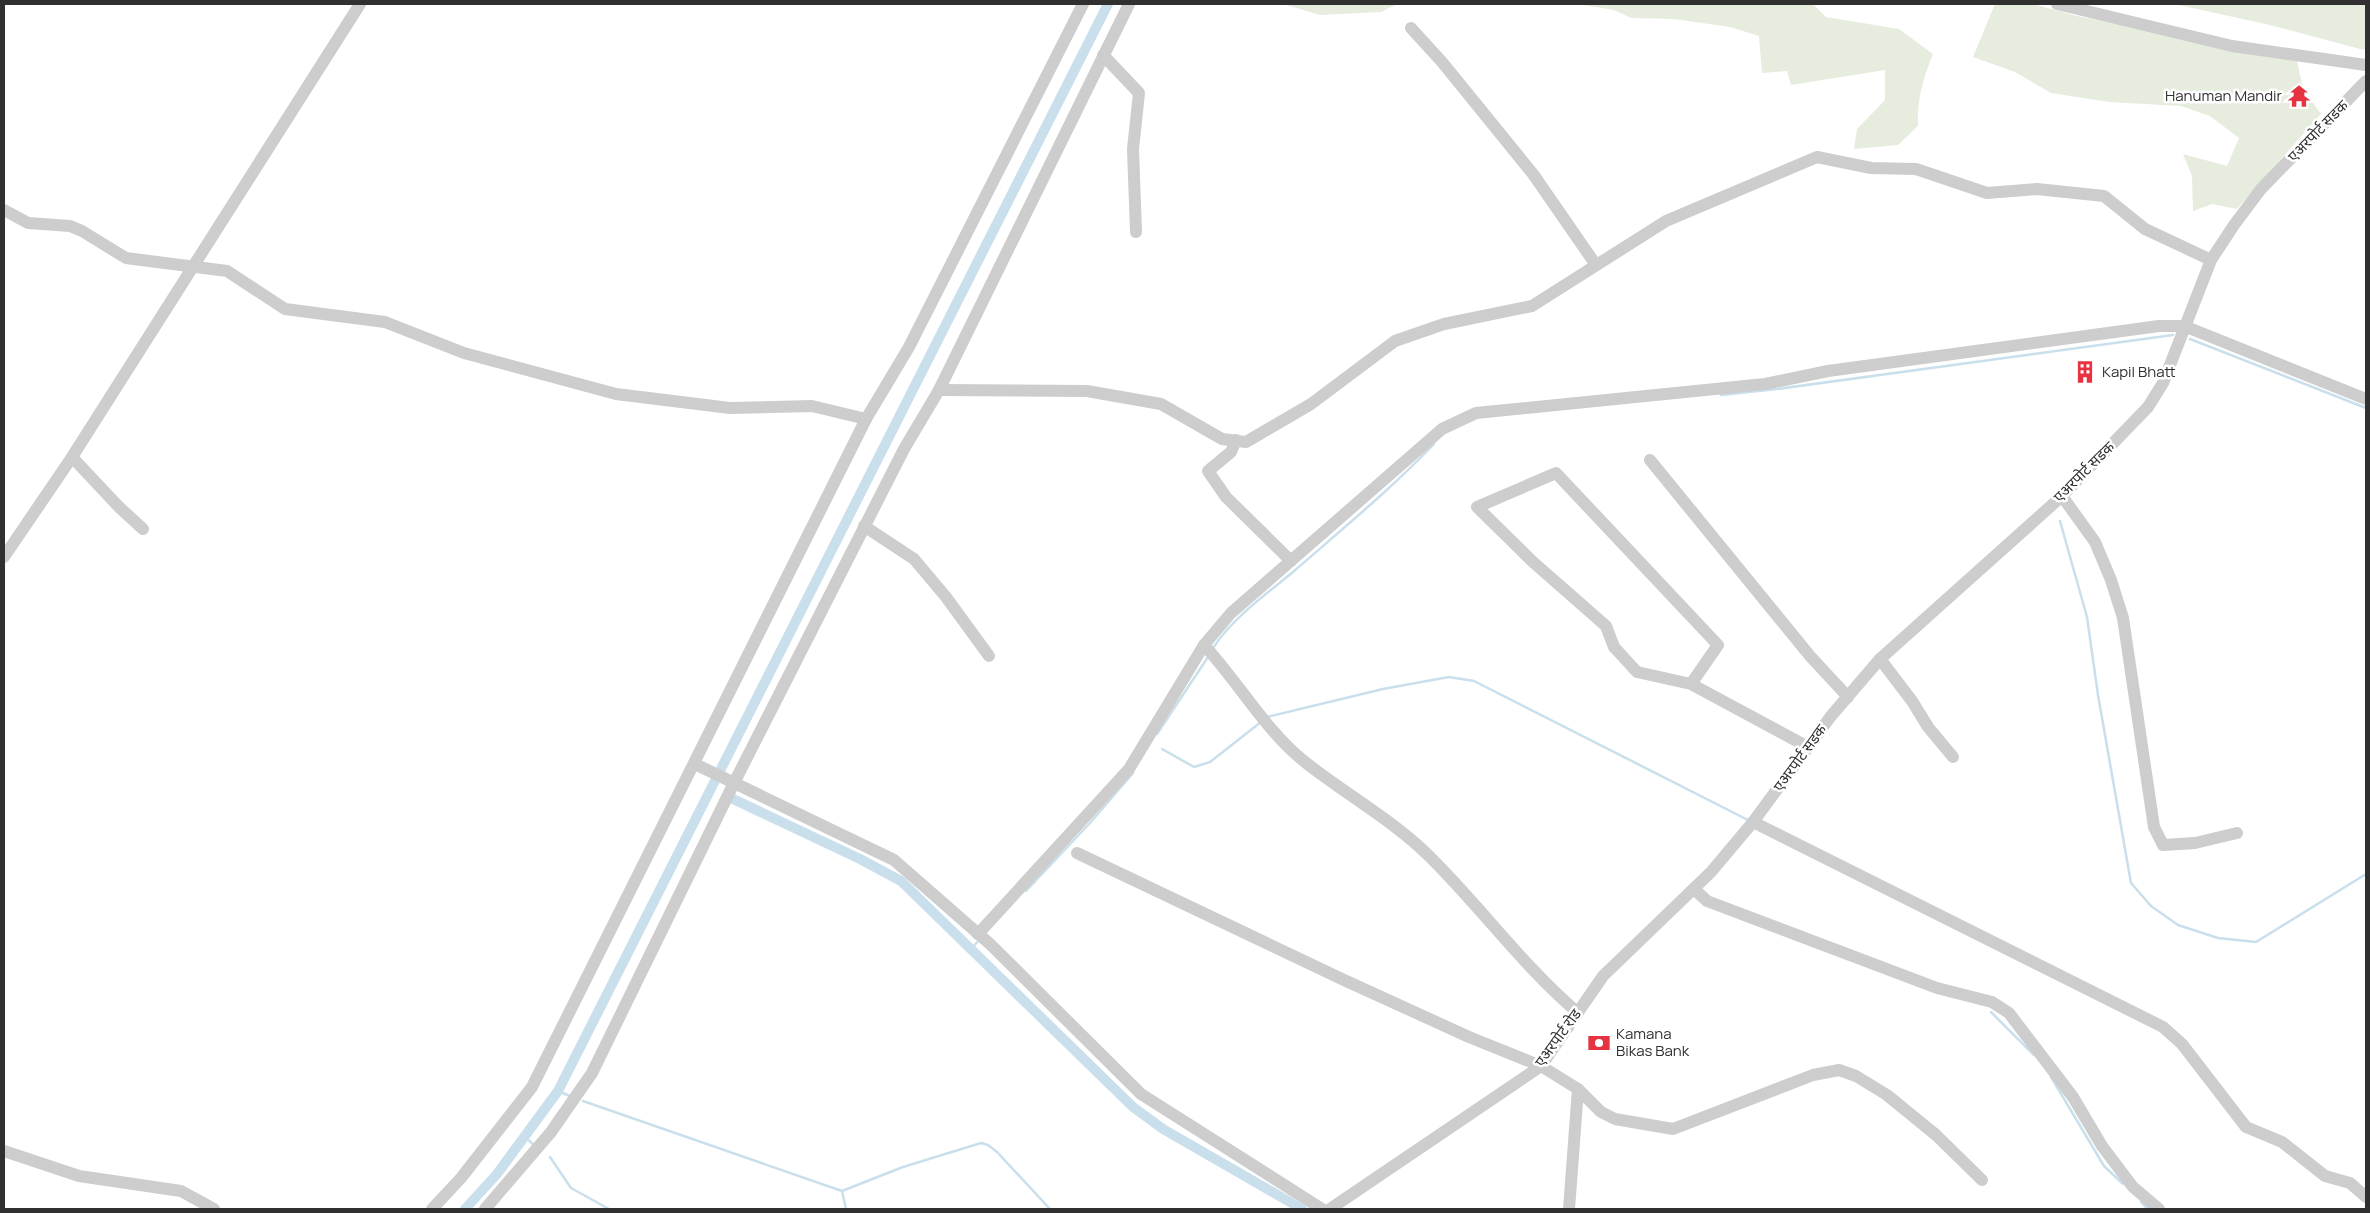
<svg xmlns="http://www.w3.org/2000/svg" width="2370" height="1213" font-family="Manrope,'Noto Sans Devanagari',sans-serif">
  <rect width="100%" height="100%" fill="#fff"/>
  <g fill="#e6edde">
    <path d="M 1283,4 L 1397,4 L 1381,12 L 1320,15 Z"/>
    <path d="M 1577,4 L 1813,4 L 1826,17 L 1899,29 L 1933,54 C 1923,79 1917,99 1918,126 L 1898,145 L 1854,149 L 1857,129 L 1885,100 L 1885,70 L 1791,85 L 1787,71 L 1762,73 L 1759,36 L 1730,27 L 1674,19 L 1631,18 L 1614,10 Z"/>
    <path d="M 1995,4 L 2033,4 L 2077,16 L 2243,49 L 2296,56 L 2303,89 L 2321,114 L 2237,209 L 2212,204 L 2193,211 L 2192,176 L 2183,154 L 2227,166 L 2239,138 L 2210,116 L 2181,106 L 2109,102 L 2051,93 L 2015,72 L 1973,57 Z"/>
    <path d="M 2174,4 L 2366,4 L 2366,48 L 2364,50 L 2270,25 Z"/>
  </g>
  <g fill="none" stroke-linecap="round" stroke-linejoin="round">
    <g stroke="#cadfec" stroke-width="2.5">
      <path d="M 2190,339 L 2366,408"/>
      <path d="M 1721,395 L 1777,389 L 2173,335"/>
      <path d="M 2060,521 L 2087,617 L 2098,695 L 2131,883 L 2151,906 L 2178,925 L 2218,938 L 2256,942 L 2366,874"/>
      <path d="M 1213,648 C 1233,618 1265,595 1293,572 C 1341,530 1390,490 1434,444"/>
      <path d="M 1267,717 L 1383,689 L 1449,677 L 1474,681 L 1748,820"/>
      <path d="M 1157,734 L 1208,657"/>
      <path d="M 1162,749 L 1194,767 L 1210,762 L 1261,722"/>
      <path d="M 1026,891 L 1090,823 L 1133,773"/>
      <path d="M 972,948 L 979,940"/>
      <path d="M 1991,1012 L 2034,1055"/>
      <path d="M 2051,1077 L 2104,1166 L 2123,1184"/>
      <path d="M 558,1091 L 570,1096"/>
      <path d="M 583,1101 L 842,1191 L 846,1209"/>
      <path d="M 525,1137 L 534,1145"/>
      <path d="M 550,1157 L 571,1188 L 609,1209"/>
      <path d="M 842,1191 L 903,1167 L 981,1143 L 988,1145 L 997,1152 L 1050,1209"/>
      <path d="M 2141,1202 L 2148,1209"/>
    </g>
    <g stroke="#cadfec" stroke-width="10">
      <path d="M 731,798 L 860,859 L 901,881 L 1133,1107 L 1163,1129 L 1302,1209"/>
      <path d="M 465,1209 L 497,1174 L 558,1091 L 1108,4"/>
    </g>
    <g stroke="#cdcdcd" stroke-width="12">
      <path d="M 2057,4 L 2232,46 L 2366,65"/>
      <path d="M 1411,28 L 1442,62 L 1533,174 L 1596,265"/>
      <path d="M 1103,55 L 1139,93 L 1133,149 L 1136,232"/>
      <path d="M 4,210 L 28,223 L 70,226 L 82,231 L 126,258 L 227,271 L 285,309 L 385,322 L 464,353 L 616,394 L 730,408 L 812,406 L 866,419"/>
      <path d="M 939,390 L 1087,391 L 1161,404 L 1222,439 L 1246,442 L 1311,404 L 1395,341 L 1444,324 L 1532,306 L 1666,221 L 1817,157 L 1871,168 L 1916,169 L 1987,193 L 2037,189 L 2104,196 L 2145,229 L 2211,260"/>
      <path d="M 1236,440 L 1231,452 L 1208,471 L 1226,497 L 1291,561"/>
      <path d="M 72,457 L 119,507 L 143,529"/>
      <path d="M 1650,460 L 1810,656 L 1848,697"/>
      <path d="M 2062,496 L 2095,542 L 2111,580 L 2123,618 L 2154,827 L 2163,845 L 2195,843 L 2237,833"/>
      <path d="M 864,526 L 914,559 L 946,597 L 989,656"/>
      <path d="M 4,557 L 72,457 L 360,4"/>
      <path d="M 1204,645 C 1239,683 1265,730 1305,762 C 1344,793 1394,821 1429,856 C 1480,906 1522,965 1577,1012"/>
      <path d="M 1880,659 L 1912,701 L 1928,727 L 1953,757"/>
      <path d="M 1691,684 L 1718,645 L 1556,473 L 1477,507 L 1533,562 L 1606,626 L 1614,647 L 1637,672 L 1691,684 L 1808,747"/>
      <path d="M 695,764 L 894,860 L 990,944 L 1141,1094 L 1322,1209"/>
      <path d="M 1753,822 L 2163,1027 L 2182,1044 L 2246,1127 L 2282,1142 L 2325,1176 L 2350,1183 L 2366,1197"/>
      <path d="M 1077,853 L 1344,980 L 1469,1037 L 1541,1066 L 1578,1089 L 1569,1209"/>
      <path d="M 1694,889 L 1707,901 L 1937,988 L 1992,1002 L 2009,1013 L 2073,1097 L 2102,1146 L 2133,1187 L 2159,1209"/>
      <path d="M 978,934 L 1129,769 L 1204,645 L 1231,613 L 1442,429 L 1476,413 L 1765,384 L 1828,371 L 2159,326 L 2184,326 L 2366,399"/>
      <path d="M 1578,1089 L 1601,1112 L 1615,1119 L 1673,1129 L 1813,1075 L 1839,1070 L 1856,1076 L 1887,1095 L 1936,1135 L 1982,1180"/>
      <path d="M 4,1151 L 79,1176 L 181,1191 L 214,1209"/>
      <path d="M 432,1209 L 461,1178 L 532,1087 L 866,419 L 909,347 L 1083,4"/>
      <path d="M 485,1209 L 551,1132 L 592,1073 L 734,783 L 904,449 L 939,390 L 1129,4"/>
      <path d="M 1330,1209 L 1541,1066 L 1603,976 L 1711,872 L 1753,822 L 1831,716 L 1880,659 L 2062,496 L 2148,407 L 2163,383 L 2211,260 L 2234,225 L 2261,189 L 2366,81"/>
    </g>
  </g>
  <defs>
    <symbol id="temple-bare" viewBox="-9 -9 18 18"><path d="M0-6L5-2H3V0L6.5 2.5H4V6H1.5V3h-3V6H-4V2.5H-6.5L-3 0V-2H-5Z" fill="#e63241" stroke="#fff" stroke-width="2.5" paint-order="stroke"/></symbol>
    <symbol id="building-bare" viewBox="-9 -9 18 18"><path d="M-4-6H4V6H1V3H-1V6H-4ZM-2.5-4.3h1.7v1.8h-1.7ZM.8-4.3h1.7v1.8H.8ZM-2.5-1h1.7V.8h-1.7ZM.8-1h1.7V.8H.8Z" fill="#e63241" stroke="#fff" stroke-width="2.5" paint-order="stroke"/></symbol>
    <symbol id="bank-bare" viewBox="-9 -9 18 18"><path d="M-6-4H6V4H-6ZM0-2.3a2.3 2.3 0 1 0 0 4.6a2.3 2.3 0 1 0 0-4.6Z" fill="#e63241" stroke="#fff" stroke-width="2.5" paint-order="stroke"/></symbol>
  </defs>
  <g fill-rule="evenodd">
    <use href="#temple-bare" x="2283" y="80" width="32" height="32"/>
    <use href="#building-bare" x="2069" y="356" width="32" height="32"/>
    <use href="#bank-bare" x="1583" y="1027" width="32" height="32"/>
  </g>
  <g text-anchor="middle" stroke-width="5" stroke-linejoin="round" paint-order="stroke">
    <g font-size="15" fill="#303030" stroke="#fff" text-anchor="start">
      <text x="2282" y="101" text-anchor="end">Hanuman Mandir</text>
      <text x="2102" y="377">Kapil Bhatt</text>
      <text x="1616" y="1039">Kamana<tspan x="1616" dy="17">Bikas Bank</tspan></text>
    </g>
    <g font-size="15" fill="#303030" stroke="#fff">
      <text transform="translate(2318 131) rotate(-46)" y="5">एअरपोर्ट सडक</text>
      <text transform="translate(2084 472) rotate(-45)" y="5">एअरपोर्ट सडक</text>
      <text transform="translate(1800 758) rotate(-54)" y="5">एअरपोर्ट सडक</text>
      <text transform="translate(1558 1038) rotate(-54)" y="5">एअरपोर्ट रोड</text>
    </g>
  </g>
  <rect width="2370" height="1213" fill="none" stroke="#303030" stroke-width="10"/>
</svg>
